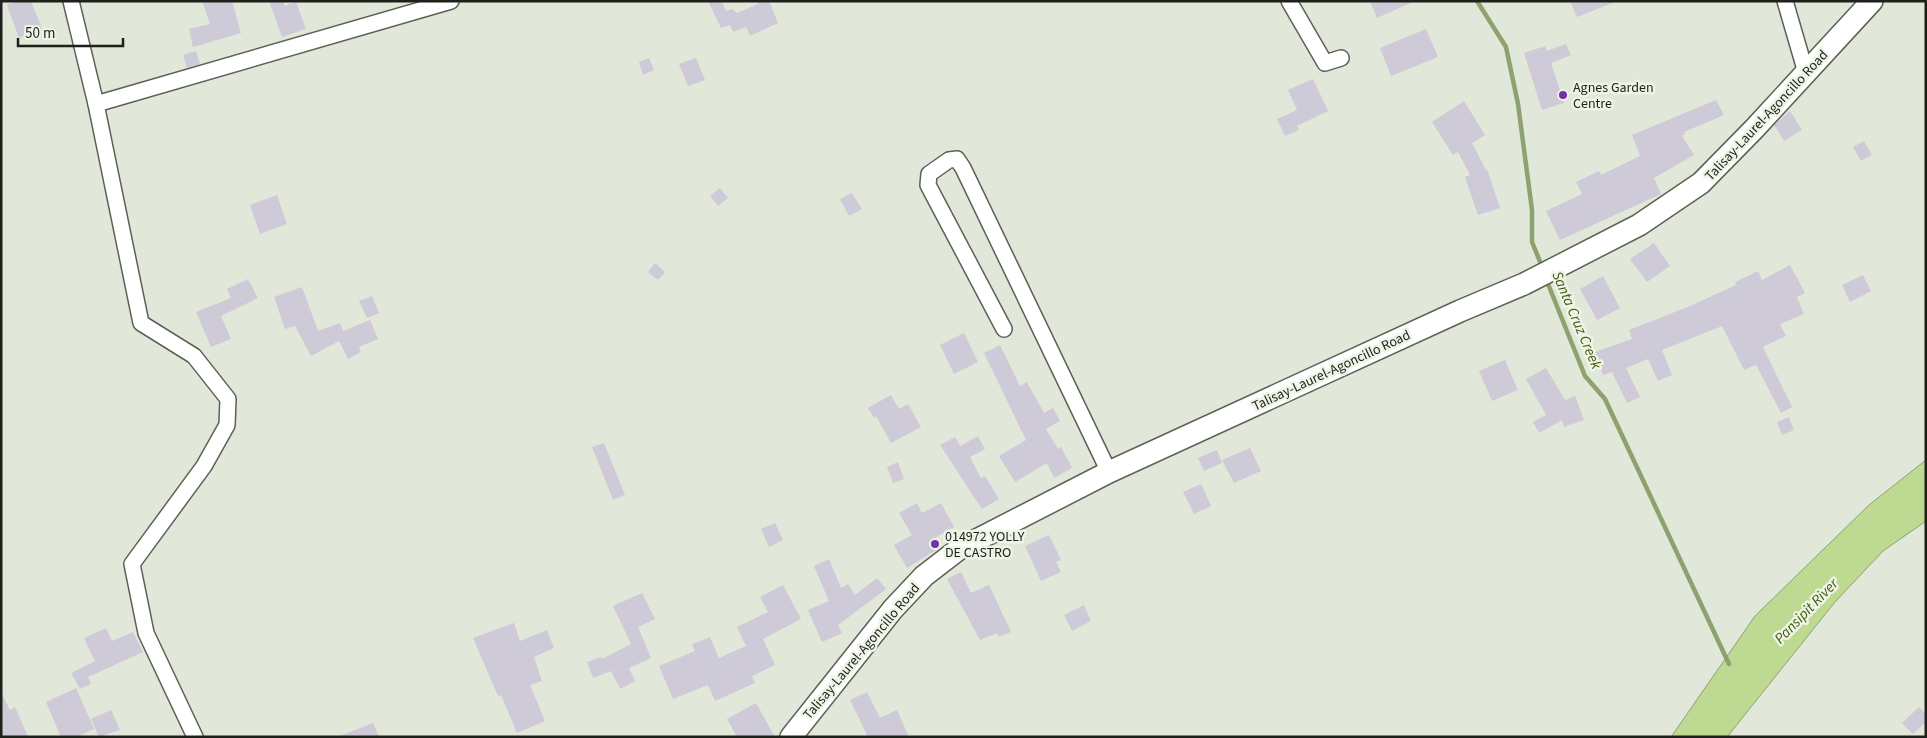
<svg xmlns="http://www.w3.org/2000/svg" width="1927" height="738" font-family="'Source Sans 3',sans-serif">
  <rect width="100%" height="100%" fill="#e1e7d9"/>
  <path fill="#bdd992" stroke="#8da26e" d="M 1926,460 L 1926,521 L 1883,551 L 1835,602 L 1727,737 L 1671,737 L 1755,616 L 1869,505 Z"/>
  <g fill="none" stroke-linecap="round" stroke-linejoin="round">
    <g stroke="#8da26e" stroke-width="4.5">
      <path d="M 1477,1 L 1506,47 L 1518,104 L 1532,210 L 1532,242 L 1543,269"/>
      <path d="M 1546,279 L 1585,376 L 1605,399 L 1729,664"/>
    </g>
  </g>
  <g fill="#cfcad7">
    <path d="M 18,1 L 31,1 L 42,29 L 19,38 L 7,5 Z"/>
    <path d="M 202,1 L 232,1 L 241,33 L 193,47 L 189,29 L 210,24 Z"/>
    <path d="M 269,1 L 284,1 L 284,6 L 296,2 L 306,29 L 282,37 Z"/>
    <path d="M 708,1 L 722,1 L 726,11 L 732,9 L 737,13 L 758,4 L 757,1 L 769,1 L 778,23 L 750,36 L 746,27 L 733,32 L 730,25 L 721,28 Z"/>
    <path d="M 1370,1 L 1415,1 L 1377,18 Z"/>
    <path d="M 1570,1 L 1615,1 L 1615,2 L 1577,17 Z"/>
    <path d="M 1426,29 L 1438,57 L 1391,76 L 1380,48 Z"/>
    <path d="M 1566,44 L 1571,55 L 1551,63 L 1564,103 L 1542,110 L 1524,53 L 1545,46 L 1547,51 Z"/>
    <path d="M 196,51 L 200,64 L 187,68 L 183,55 Z"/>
    <path d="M 649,58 L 654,70 L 643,75 L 639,62 Z"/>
    <path d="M 696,58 L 705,80 L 688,86 L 679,64 Z"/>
    <path d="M 1313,79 L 1328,111 L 1297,126 L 1299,130 L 1285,136 L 1277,119 L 1297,110 L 1288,90 Z"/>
    <path d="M 1716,100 L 1724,115 L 1684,132 L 1685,134 L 1682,136 L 1694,155 L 1654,178 L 1661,194 L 1560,240 L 1546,211 L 1582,194 L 1576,182 L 1599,171 L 1601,175 L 1640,156 L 1632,135 Z"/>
    <path d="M 1464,101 L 1485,135 L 1472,143 L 1486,170 L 1487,169 L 1500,208 L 1478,215 L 1465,177 L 1470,175 L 1458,152 L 1453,155 L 1432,122 Z"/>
    <path d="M 1790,111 L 1802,130 L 1784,141 L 1774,125 Z"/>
    <path d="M 1864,141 L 1872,155 L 1861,161 L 1853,147 Z"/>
    <path d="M 720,188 L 728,198 L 718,206 L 710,196 Z"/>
    <path d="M 852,193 L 862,209 L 849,216 L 840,199 Z"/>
    <path d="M 277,195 L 287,224 L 260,234 L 250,205 Z"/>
    <path d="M 1654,243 L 1670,266 L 1647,282 L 1630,259 Z"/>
    <path d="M 655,263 L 665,272 L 658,280 L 648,272 Z"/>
    <path d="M 1790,265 L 1805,293 L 1797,297 L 1804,314 L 1780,324 L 1786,336 L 1763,347 L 1792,407 L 1781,413 L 1756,365 L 1744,370 L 1722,326 L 1662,350 L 1672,375 L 1658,381 L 1648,359 L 1626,368 L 1640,397 L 1627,403 L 1612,372 L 1603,375 L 1595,352 L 1632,339 L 1629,330 L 1690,306 L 1736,285 L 1735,282 L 1758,271 L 1762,280 Z"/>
    <path d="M 1863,275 L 1871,291 L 1850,302 L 1842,285 Z"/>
    <path d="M 1603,276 L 1620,308 L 1597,320 L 1580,289 Z"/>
    <path d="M 248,279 L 258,298 L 221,316 L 231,339 L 211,347 L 196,312 L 231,298 L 227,289 Z"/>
    <path d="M 302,287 L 318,331 L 340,323 L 343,331 L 370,320 L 378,339 L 359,347 L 361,352 L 348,359 L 339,341 L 311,356 L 295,326 L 285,329 L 274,297 Z"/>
    <path d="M 372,296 L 379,313 L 367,318 L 359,301 Z"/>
    <path d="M 964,333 L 978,362 L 954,374 L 940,345 Z"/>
    <path d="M 1000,345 L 1020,386 L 1027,382 L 1044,413 L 1053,408 L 1060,421 L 1046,429 L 1058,449 L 1061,447 L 1072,468 L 1054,478 L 1047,463 L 1015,482 L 999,456 L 1026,440 L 984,353 Z"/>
    <path d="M 1505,360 L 1518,390 L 1492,401 L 1479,371 Z"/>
    <path d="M 1546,368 L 1565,400 L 1575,396 L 1584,420 L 1564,427 L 1562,420 L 1539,433 L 1533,422 L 1546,415 L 1526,379 Z"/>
    <path d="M 891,395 L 899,409 L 908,404 L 921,427 L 891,443 L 876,416 L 874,418 L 868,408 Z"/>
    <path d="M 1789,417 L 1794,430 L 1782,435 L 1777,422 Z"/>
    <path d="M 978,436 L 985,449 L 970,457 L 981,478 L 985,476 L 999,499 L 982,509 L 940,445 L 955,437 L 960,446 Z"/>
    <path d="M 604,443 L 625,495 L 613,500 L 592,447 Z"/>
    <path d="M 1250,448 L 1261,471 L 1234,483 L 1222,460 Z"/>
    <path d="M 1217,450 L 1222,463 L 1204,471 L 1198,458 Z"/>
    <path d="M 898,462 L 904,479 L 893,483 L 887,467 Z"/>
    <path d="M 1201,484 L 1211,506 L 1194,514 L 1183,492 Z"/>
    <path d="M 917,503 L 922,513 L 941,503 L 954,527 L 936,537 L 941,547 L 907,568 L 894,545 L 912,535 L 899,513 Z"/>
    <path d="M 775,523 L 783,540 L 769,547 L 761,529 Z"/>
    <path d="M 1049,535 L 1061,560 L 1056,562 L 1061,572 L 1041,581 L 1025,546 Z"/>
    <path d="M 829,559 L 841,588 L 848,584 L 855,595 L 877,578 L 886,589 L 838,625 L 842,633 L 822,642 L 808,610 L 829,601 L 814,566 Z"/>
    <path d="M 961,572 L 971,593 L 989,585 L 1011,632 L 999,637 L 997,633 L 980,640 L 947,579 Z"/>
    <path d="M 783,585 L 801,619 L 763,639 L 775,665 L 752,676 L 755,683 L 715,701 L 708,685 L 673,699 L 659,666 L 695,651 L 692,644 L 710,637 L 719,658 L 746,646 L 737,627 L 768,612 L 760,597 Z"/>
    <path d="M 642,593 L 655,619 L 638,627 L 651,658 L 629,668 L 635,681 L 620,689 L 611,671 L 593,678 L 587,662 L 601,657 L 602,659 L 631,644 L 613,606 Z"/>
    <path d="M 1084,605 L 1091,621 L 1072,631 L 1064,615 Z"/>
    <path d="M 514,623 L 520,641 L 547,630 L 554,648 L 534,657 L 542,681 L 530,685 L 545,721 L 517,733 L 501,695 L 498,696 L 473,638 Z"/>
    <path d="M 106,628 L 112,641 L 133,632 L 143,652 L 88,677 L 91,684 L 80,689 L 71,673 L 95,661 L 84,638 Z"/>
    <path d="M 76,688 L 94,729 L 76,737 L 61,737 L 46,702 Z"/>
    <path d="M 1,692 L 10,710 L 15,707 L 28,737 L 1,737 Z"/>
    <path d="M 867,692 L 880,718 L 897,710 L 909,737 L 868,737 L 850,700 Z"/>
    <path d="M 756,703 L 775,737 L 737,737 L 727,719 Z"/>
    <path d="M 1919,707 L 1926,714 L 1926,722 L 1913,734 L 1902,723 Z"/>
    <path d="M 111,710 L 120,730 L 99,737 L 91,719 Z"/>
    <path d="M 373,723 L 379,737 L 340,737 L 340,736 Z"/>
  </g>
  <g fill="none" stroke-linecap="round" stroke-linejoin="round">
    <defs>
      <g id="street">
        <path d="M 71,1 L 96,104 L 141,323 L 194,356 L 228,399 L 227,425 L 204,466 L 132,564 L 146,633 L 195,737"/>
        <path d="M 1289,1 L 1325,63 L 1341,58"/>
        <path d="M 1785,1 L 1806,73"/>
        <path d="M 96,104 L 451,1"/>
        <path d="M 1004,329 L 928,185 L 929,174 L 949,160 L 957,159 L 963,168 L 1109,472"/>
      </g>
      <path id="secondary" d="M 791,737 L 893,609 L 924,576 L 959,549 L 1109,472 L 1460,311 L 1524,284 L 1639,225 L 1701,183 L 1755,128 L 1872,1"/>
    </defs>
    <use href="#street" stroke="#5c6155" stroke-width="18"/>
    <use href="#secondary" stroke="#5c6155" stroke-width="24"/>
    <use href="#street" stroke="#fff" stroke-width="15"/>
    <use href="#secondary" stroke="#fff" stroke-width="21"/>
  </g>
  <g fill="#7131a7" stroke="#eef4e6" stroke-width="2">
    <circle cx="1563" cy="95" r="5"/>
    <circle cx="935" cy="544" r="5"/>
  </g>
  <g text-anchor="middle" stroke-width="5" stroke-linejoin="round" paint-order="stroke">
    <g font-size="14" fill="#1e201b" stroke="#eef4e6" text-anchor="start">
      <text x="1573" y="92">Agnes Garden<tspan x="1573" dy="16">Centre</tspan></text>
      <text x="945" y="541">014972 YOLLY<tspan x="945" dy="16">DE CASTRO</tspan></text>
    </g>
    <g font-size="14" fill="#1e201b" stroke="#eef4e6">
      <text transform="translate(1766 115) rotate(-47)" y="5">Talisay-Laurel-Agoncillo Road</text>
      <text transform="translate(1331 370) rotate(-25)" y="5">Talisay-Laurel-Agoncillo Road</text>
      <text transform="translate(861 651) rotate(-50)" y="5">Talisay-Laurel-Agoncillo Road</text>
    </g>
    <g font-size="15" font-style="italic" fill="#445b0f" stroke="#eef4e6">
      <text transform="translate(1577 320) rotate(67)" y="5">Santa Cruz Creek</text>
      <text transform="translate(1806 611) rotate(-46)" y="5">Pansipit River</text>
    </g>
  </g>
  <rect width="1927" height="738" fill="none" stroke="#1e201b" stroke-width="5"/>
  <path d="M18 38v8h105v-8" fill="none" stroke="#1e201b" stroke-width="2.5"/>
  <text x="25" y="38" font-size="15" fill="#1e201b" stroke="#eef4e6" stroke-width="4" paint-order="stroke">50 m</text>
</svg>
